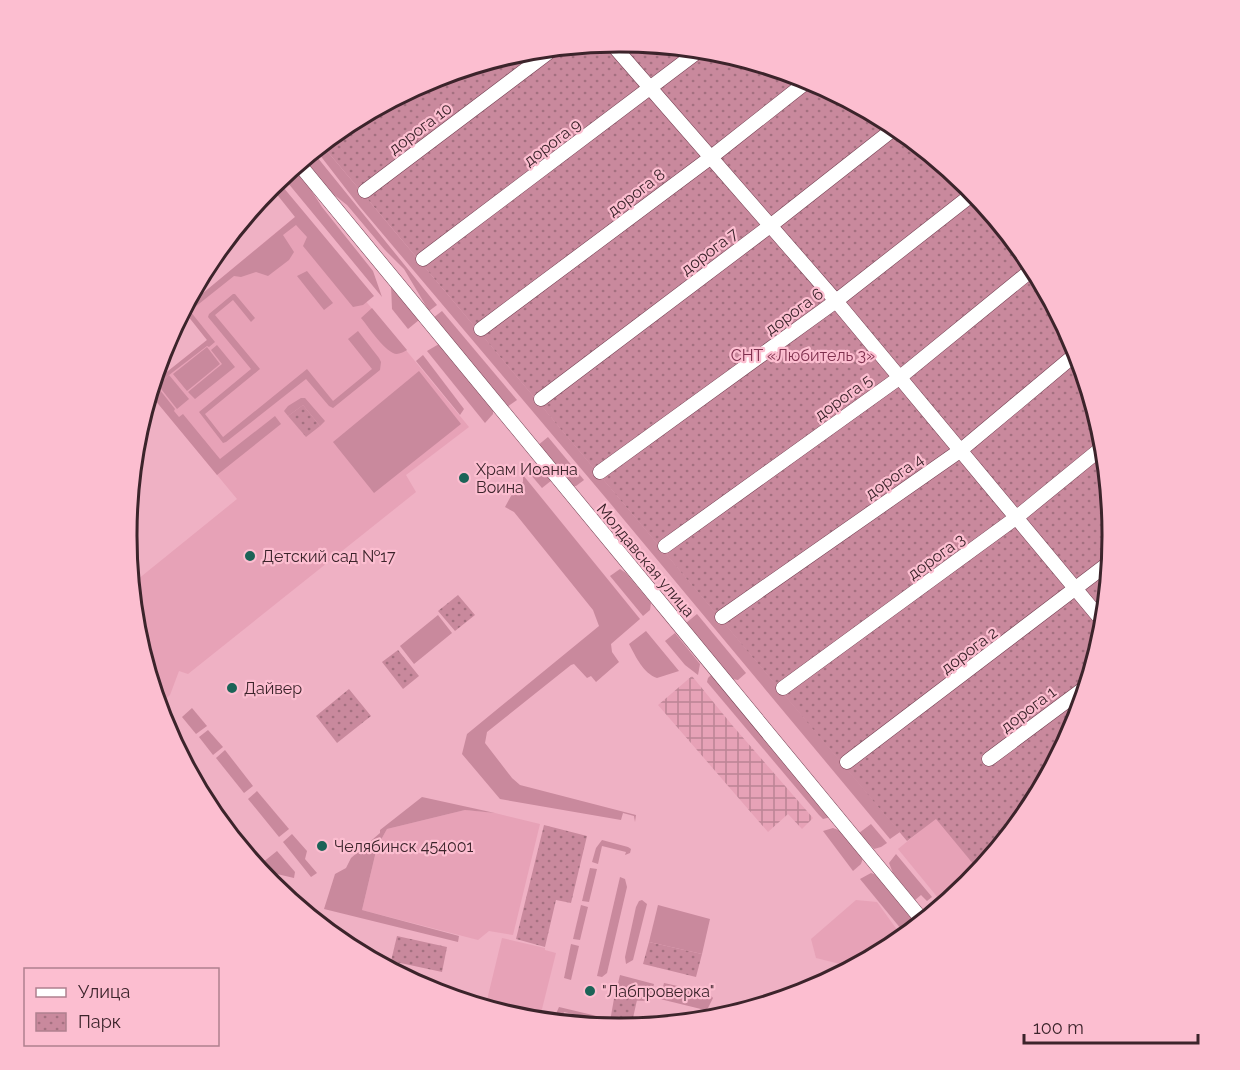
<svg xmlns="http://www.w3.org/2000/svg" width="1240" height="1070" font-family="Raleway,sans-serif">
  <defs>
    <pattern id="industrial-grid" width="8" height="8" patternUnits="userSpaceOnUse" patternTransform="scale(1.5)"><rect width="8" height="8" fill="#e7a2b7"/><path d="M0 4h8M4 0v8" fill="none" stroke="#bc8495"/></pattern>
    <pattern id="park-dots" width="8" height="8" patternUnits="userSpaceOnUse" patternTransform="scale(1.5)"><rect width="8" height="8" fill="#c9899d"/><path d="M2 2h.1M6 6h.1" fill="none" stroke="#a47080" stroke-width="1.8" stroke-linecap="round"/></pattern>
  </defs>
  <rect width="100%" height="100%" fill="#efb1c4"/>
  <g fill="#e7a2b7">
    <path d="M 296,216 L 469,427 L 406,475 L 416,492 L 188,674 L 179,671 L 170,695 L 162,702 L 155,693 L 136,631 L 132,584 L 237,499 L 150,394 L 153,383 L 207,340 L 184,311 L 185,308 Z"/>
    <path d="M 465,810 L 495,813 L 540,824 L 513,935 L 489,931 L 478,940 L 362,910 L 377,847 L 387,829 Z"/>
    <path d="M 936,818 L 979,871 L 968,884 L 943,904 L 898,849 Z"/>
    <path d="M 856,900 L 877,902 L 903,938 L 894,945 L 852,967 L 816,958 L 811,939 Z"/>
    <path d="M 502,938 L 545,948 L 545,950 L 556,953 L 541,1013 L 487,1000 Z"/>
  </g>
  <path fill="url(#industrial-grid)" d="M 692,676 L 732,725 L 813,818 L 802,829 L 788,814 L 768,832 L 658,705 Z"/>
  <g fill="#c9899d">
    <path d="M 322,145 L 900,832 L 890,839 L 610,503 L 360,207 L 316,150 Z"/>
    <path d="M 313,152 L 437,305 L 429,311 L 404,269 L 385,250 L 347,205 L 328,190 L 305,159 Z"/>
    <path d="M 294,169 L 302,176 L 322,207 L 373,271 L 382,297 L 283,177 Z"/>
    <path d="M 278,181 L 374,296 L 363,305 L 353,307 L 303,246 L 307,237 L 296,225 L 283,235 L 294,252 L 289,260 L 268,276 L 256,272 L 241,277 L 234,276 L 190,311 L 215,342 L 209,347 L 207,346 L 156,385 L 175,409 L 174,411 L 179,417 L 183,414 L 220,459 L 275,416 L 281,424 L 217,475 L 150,394 L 153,383 L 207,340 L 184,311 L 185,308 L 295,217 L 271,187 Z"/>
    <path d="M 307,271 L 333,303 L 324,310 L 297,276 Z"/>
    <path d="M 391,285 L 419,320 L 408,329 L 392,309 Z"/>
    <path d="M 233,294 L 235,294 L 255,318 L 251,322 L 233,300 L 215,315 L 260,369 L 205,414 L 223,437 L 307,369 L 333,401 L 372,369 L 348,339 L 358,331 L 379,358 L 381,362 L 380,370 L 333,408 L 329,406 L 306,379 L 226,442 L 223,443 L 199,412 L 251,369 L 208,317 L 209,314 Z"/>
    <path d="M 372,308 L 407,350 C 406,351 399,354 397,354 C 386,354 368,326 361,318 Z"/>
    <path d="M 442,311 L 517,400 L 507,407 L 433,318 Z"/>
    <path d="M 439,344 L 493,409 L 493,414 L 485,423 L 427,351 Z"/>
    <path d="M 217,345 L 235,367 L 195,399 L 188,392 L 222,364 L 211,350 Z"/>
    <path d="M 207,347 L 220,364 L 187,391 L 173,374 Z"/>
    <path d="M 423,355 L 464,409 L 460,415 L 416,361 Z"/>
    <path d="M 419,371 L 461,424 L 374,493 L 333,442 Z"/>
    <path d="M 169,375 L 189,399 L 177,409 L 158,385 Z"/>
    <path d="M 301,398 L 305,398 L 325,421 L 320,426 L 303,405 L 288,416 L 284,411 L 288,406 Z"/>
    <path d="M 548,437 L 584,480 L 576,486 L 573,486 L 537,446 Z"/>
    <path d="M 531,465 L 543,469 L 552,480 L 542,488 L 525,468 Z"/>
    <path d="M 523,475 L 640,619 L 611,644 L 612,652 L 619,662 L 596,682 L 591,676 L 587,678 L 574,664 L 571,665 L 487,732 L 485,743 L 512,778 L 520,785 L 636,815 L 635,822 L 634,816 L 623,813 L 621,820 L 500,799 L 462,754 L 467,734 L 599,626 L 593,610 L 514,512 L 505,507 L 511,496 L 523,482 Z"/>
    <path d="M 620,569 L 626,573 L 651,603 L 650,610 L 643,616 L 610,576 Z"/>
    <path d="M 697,614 L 746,673 L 738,680 L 732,679 L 686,623 Z"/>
    <path d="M 438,615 L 452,633 L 414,664 L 400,646 Z"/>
    <path d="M 646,631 L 679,671 L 657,678 C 643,673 636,657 629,644 Z"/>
    <path d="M 675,633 L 700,664 L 698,675 L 685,665 L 665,641 Z"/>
    <path d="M 711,675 L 713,675 L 831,817 L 823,819 L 819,815 L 707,682 L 708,678 Z"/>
    <path d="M 192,708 L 207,726 L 196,734 L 182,717 Z"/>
    <path d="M 208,730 L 223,747 L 213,755 L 199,737 Z"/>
    <path d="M 225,750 L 253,786 L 244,793 L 216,758 Z"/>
    <path d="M 257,791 L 289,829 L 279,837 L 248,799 Z"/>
    <path d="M 422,797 L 495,813 L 465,810 L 387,829 L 377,847 L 362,910 L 459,936 L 458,942 L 324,909 L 335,874 L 346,868 L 351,858 L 380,833 L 380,830 Z"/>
    <path d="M 871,824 L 887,843 L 881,847 L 874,849 L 859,833 Z"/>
    <path d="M 833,828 L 841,831 L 863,858 L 861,864 L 853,871 L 823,831 Z"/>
    <path d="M 292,834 L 307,851 L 305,859 L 317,873 L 311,877 L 283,842 Z"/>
    <path d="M 602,840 L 628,847 L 631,849 L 630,853 L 625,855 L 626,852 L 602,846 L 598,864 L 592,862 L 596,848 Z"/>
    <path d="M 277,851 L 295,872 L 294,878 L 260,870 L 257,867 Z"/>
    <path d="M 896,854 L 932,897 L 927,901 L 921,895 L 915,900 L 893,873 L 889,863 Z"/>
    <path d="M 590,868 L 597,869 L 589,902 L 582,901 Z"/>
    <path d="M 871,873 L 877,875 L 919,924 L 906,935 L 860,879 Z"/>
    <path d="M 620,877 L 625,879 L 627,887 L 607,973 L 602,977 L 597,976 Z"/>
    <path d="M 642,900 L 647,904 L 633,960 L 626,964 L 625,957 L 636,907 L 639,901 Z"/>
    <path d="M 581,905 L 588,907 L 580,940 L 573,939 Z"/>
    <path d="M 658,905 L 710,919 L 702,954 L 649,942 Z"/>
    <path d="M 571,944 L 579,946 L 571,980 L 564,978 Z"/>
    <path d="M 620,975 L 654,984 L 650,1001 L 614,1000 Z"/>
    <path d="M 664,983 L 709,993 L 713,998 L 708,1008 L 705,1010 L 660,999 Z"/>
    <path d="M 559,1007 L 601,1017 L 600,1026 L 582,1024 L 582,1016 L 564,1012 L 560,1022 L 556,1022 L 555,1016 Z"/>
  </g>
  <g fill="url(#park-dots)">
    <path d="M 620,42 L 717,52 L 809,80 L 894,125 L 969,187 L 1030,261 L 1076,347 L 1104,439 L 1113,535 L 1103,632 L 1075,724 L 1030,809 L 979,871 L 936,819 L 907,841 L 322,145 L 346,125 L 432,79 L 524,51 Z"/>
    <path d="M 303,405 L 320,426 L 306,437 L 288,416 Z"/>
    <path d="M 458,595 L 475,615 L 455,631 L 438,611 Z"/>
    <path d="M 398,650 L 419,676 L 403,689 L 382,662 Z"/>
    <path d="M 349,689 L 371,716 L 337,743 L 316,716 Z"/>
    <path d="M 544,825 L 587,836 L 571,903 L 556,900 L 545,947 L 516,939 Z"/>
    <path d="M 397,936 L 447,947 L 442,972 L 391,961 Z"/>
    <path d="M 649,942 L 702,954 L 696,977 L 643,964 Z"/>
    <path d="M 627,990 L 631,991 L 631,999 L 637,1000 L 631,1027 L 609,1027 L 615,993 L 623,994 L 624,991 Z"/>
  </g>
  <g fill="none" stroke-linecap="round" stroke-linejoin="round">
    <defs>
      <g id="minor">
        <path d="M 611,43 L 836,301 L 1104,623"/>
        <path d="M 299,164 L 923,921"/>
        <path d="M 365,191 L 553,49"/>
        <path d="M 423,259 L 700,50"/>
        <path d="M 481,329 L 710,158 L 809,80"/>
        <path d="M 541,399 L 770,226 L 896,127"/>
        <path d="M 600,472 L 836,301 L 974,193"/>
        <path d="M 665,546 L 899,378 L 1034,268"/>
        <path d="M 722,617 L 961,450 L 1077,353"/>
        <path d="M 783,688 L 1017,517 L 1104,446"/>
        <path d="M 989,759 L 1087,686"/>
        <path d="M 847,762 L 1110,562"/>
      </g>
    </defs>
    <use href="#minor" stroke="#754153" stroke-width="15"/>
    <use href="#minor" stroke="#fff" stroke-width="14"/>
  </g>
  <g fill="#1b6357" stroke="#fcbed0" stroke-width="2">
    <circle cx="464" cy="478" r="6"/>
    <circle cx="250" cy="556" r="6"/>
    <circle cx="232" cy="688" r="6"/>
    <circle cx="322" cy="846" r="6"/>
    <circle cx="590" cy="991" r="6"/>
  </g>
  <g text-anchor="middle" stroke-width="4.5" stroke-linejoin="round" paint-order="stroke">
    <g font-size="16" fill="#3c242b" stroke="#fcbed0">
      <text transform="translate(420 128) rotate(-37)" y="6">дорога 10</text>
      <text transform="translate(552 142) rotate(-37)" y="6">дорога 9</text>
      <text transform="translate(636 192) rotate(-37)" y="6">дорога 8</text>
      <text transform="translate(709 251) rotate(-37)" y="6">дорога 7</text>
      <text transform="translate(794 311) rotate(-36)" y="6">дорога 6</text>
      <text transform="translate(843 397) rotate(-36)" y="6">дорога 5</text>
      <text transform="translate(894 476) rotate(-35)" y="6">дорога 4</text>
      <text transform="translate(936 556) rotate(-36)" y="6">дорога 3</text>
      <text transform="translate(646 560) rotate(50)" y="6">Молдавская улица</text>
      <text transform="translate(969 650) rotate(-37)" y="6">дорога 2</text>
      <text transform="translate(1028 709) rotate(-37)" y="6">дорога 1</text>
    </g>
    <g font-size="16" fill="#7f304e" stroke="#fcbed0">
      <text x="803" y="361">СНТ «Любитель 3»</text>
    </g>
    <g font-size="16" fill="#3c242b" stroke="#fcbed0" text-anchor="start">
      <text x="476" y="475">Храм Иоанна<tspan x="476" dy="18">Воина</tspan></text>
      <text x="262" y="562">Детский сад №17</text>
      <text x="244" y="694">Дайвер</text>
      <text x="334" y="852">Челябинск 454001</text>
      <text x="602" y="997">"Лабпроверка"</text>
    </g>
  </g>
  <path d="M0 0H1240V1070H0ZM619 52H620A482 482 0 0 1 1102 534V536A482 482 0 0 1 620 1018H619A482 482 0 0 1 137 536V534A482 482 0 0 1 619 52Z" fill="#fcbed0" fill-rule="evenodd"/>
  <path fill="none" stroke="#3c242b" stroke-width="3" d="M619 52H620A482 482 0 0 1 1102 534V536A482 482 0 0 1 620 1018H619A482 482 0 0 1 137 536V534A482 482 0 0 1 619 52Z"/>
  <rect x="24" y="968" width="195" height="78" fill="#fcbed0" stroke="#af808e" stroke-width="1.5"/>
  <rect x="36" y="988" width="30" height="9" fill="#ffffff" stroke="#af808e" stroke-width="1.5"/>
  <text x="78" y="998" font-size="18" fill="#3c242b">Улица</text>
  <rect x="36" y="1013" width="30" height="18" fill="url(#park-dots)" stroke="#af808e" stroke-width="1.5"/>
  <text x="78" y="1028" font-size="18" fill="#3c242b">Парк</text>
  <path d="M1024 1034v9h174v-9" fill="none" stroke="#3c242b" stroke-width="3"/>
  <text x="1033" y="1034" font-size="18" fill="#3c242b" stroke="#fcbed0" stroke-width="4.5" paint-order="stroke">100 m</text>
</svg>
